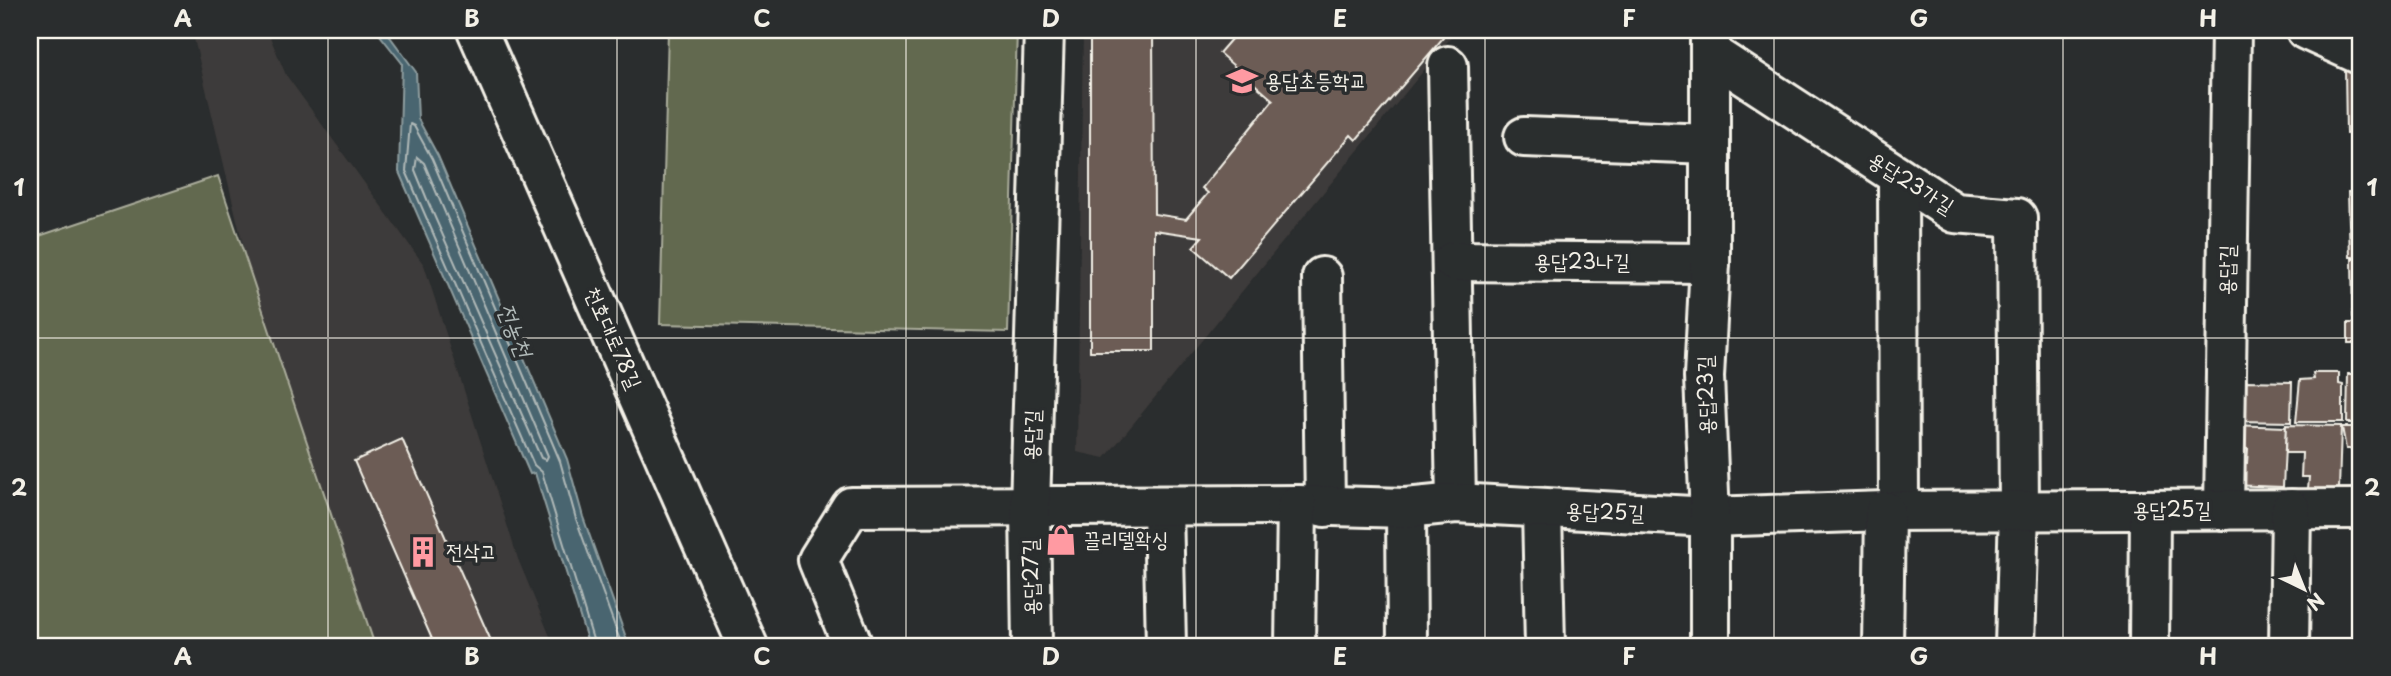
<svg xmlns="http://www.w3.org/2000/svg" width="2391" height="676" font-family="'Playpen Sans','Poor Story',sans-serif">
  <rect width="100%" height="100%" fill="#2a2d2e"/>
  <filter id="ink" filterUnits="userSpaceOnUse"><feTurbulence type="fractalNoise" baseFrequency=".0143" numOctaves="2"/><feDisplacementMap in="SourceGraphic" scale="14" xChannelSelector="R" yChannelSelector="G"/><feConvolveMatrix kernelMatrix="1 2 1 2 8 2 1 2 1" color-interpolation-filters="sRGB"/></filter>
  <g filter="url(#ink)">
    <g fill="#3e3b3a">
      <path d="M 192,30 L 267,30 L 286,75 L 424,265 L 518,559 L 554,646 L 338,646 Z"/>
      <path d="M 1083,30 L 1457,30 L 1105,458 L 1077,452 Z"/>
    </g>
    <g fill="#62694f" stroke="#abad9c" stroke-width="2">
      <path d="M 668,30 L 1017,30 L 1008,332 L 660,324 Z"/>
      <path d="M 218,176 L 375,646 L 30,646 L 30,239 Z"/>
    </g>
    <path fill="#4a656f" stroke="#8e9d9f" stroke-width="2" d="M 376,30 L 385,30 L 416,72 L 418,119 L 438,156 L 567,459 L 583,517 L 629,646 L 589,646 L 535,473 L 530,474 L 399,172 L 402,63 Z"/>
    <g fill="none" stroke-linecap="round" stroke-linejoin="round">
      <g stroke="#b0b9b8" stroke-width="2">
        <path d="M 417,157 L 424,163 L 548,456 L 546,460 L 541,458 L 429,204 L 415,170 Z"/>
        <path d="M 595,646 L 542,472 L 534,465 L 406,171 L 410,124 L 414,126 L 432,159 L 560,461 L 576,519 L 622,646"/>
      </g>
    </g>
    <g fill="#6c5c55" stroke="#f4f1e8" stroke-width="2">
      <path d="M 1090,30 L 1153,30 L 1154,214 L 1186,219 L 1208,193 L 1202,188 L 1273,100 L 1219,53 L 1239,30 L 1442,30 L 1443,38 L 1356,140 L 1351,135 L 1229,278 L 1193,247 L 1202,237 L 1154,230 L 1154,351 L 1090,351 Z"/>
      <path d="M 2345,69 L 2361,75 L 2361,133 L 2346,134 Z"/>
      <path d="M 2357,142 L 2361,142 L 2360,184 Z"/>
      <path d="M 2348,192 L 2361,192 L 2361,257 L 2350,257 Z"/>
      <path d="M 2352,259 L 2361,259 L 2361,317 L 2353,317 Z"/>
      <path d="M 2348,323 L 2361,323 L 2361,365 L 2361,343 L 2348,343 Z"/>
      <path d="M 2313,373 L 2339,373 L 2339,384 L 2343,385 L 2343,422 L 2296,422 L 2300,380 L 2314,379 Z"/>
      <path d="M 2348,374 L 2361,374 L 2361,423 L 2347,423 Z"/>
      <path d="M 2245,381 L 2292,382 L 2291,422 L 2237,421 Z"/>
      <path d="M 2232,425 L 2286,427 L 2283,487 L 2229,485 L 2230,462 L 2247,463 L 2248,449 L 2231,448 Z"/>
      <path d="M 2286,425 L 2341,426 L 2339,490 L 2308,489 L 2309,477 L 2301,477 L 2302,453 L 2285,453 Z"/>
      <path d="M 2342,427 L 2361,427 L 2361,485 L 2354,485 L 2355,449 L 2346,449 Z"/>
      <path d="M 402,439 L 492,643 L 485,646 L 435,646 L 354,461 Z"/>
    </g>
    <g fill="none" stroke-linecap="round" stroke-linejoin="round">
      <defs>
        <g id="minor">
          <path d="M 477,30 L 748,646"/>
          <path d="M 2306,30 L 2361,55"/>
          <path d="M 1710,53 L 1955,213 L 2017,218 L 2019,510 L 2015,646"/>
          <path d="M 1448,66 L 1456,503"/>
          <path d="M 1524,137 L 1710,144"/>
          <path d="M 1898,176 L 1899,511"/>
          <path d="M 1453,261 L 1710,263"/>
          <path d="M 1322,277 L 1325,507"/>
          <path d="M 1163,506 L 1166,646"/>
          <path d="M 1406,508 L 1407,646"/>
          <path d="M 1542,510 L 1545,646"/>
          <path d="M 2224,510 L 2231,30"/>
          <path d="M 853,646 L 818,560 L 851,507 L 1297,505 L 1406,508 L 1456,503 L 1710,517 L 1885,511 L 2361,509"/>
          <path d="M 1032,646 L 1030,507 L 1044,30"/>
          <path d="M 1295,646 L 1297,505"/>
          <path d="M 1710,646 L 1710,517 L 1704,377 L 1710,263 L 1710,32"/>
          <path d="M 1883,646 L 1885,511"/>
          <path d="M 2149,646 L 2150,510"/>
          <path d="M 2289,646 L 2291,509"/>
        </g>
      </defs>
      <use href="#minor" stroke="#f4f1e8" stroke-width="44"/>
      <use href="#minor" stroke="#2a2d2e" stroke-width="38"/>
    </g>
  </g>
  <path fill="none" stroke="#f4f1e8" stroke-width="2" stroke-opacity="0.55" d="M 328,30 L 328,646M 617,30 L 617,646M 906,30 L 906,646M 1196,30 L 1196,646M 1485,30 L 1485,646M 1774,30 L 1774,646M 2063,30 L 2063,646M 30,338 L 2361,338"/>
  <defs>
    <symbol id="school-bare" viewBox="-9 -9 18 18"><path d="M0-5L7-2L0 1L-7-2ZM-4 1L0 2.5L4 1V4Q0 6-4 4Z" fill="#ff9aa2" stroke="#2a2d2e" stroke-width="2.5" paint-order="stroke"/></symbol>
    <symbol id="shop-bare" viewBox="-9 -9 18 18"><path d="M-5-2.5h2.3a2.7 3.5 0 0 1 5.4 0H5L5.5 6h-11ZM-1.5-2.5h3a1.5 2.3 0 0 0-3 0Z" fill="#ff9aa2" stroke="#2a2d2e" stroke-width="2.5" paint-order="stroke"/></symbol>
    <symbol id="building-bare" viewBox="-9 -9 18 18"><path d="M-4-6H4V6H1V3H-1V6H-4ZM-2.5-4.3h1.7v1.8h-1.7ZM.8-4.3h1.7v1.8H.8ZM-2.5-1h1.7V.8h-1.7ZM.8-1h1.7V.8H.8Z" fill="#ff9aa2" stroke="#2a2d2e" stroke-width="2.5" paint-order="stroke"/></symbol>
  </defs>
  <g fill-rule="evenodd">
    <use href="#school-bare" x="1220" y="59" width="44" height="44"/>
    <use href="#shop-bare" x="1039" y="518" width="44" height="44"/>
    <use href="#building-bare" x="401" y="530" width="44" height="44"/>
  </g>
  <g text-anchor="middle" stroke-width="7" stroke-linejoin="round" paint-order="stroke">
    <g font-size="21" fill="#f4f1e8" stroke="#2a2d2e" text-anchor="start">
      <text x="1265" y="88">용답초등학교</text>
      <text x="1084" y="547">끌리델왁싱</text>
      <text x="446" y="559">전삭고</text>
    </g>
    <g font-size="21" fill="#f4f1e8" stroke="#2a2d2e">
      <text transform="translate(1911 183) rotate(32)" y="7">용답23가길</text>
      <text x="1582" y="269">용답23나길</text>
      <text transform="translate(2227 270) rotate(-89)" y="7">용답길</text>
      <text transform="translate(613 338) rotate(66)" y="7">천호대로78길</text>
      <text transform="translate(1706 395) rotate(-91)" y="7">용답23길</text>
      <text transform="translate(1032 435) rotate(-88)" y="7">용답길</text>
      <text x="2172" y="517">용답25길</text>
      <text transform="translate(1605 512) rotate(2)" y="7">용답25길</text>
      <text transform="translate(1031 577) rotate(-91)" y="7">용답27길</text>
    </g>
    <g font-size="23" font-style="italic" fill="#b0b9b8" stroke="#2a2d2e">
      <text transform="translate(515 330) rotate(68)" y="8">전농천</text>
    </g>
  </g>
  <rect width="2391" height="676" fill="none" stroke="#2a2d2e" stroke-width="77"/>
  <g transform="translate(2304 589) rotate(137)" stroke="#2a2d2e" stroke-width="5" paint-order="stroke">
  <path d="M0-5L12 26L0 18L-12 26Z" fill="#f4f1e8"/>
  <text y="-10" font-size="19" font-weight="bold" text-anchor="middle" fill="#f4f1e8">N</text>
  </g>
  <rect x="38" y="38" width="2314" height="600" fill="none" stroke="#f4f1e8" stroke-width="2.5"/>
  <g font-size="23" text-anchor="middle" font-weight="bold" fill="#f4f1e8">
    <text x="183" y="27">A</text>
    <text x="472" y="27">B</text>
    <text x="762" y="27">C</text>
    <text x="1051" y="27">D</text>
    <text x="1340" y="27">E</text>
    <text x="1629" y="27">F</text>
    <text x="1919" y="27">G</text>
    <text x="2208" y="27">H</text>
    <text x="19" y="196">1</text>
    <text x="2372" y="196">1</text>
    <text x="19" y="496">2</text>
    <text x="2372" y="496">2</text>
    <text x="183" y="665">A</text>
    <text x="472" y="665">B</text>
    <text x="762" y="665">C</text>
    <text x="1051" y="665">D</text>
    <text x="1340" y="665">E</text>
    <text x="1629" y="665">F</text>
    <text x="1919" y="665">G</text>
    <text x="2208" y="665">H</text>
  </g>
</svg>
